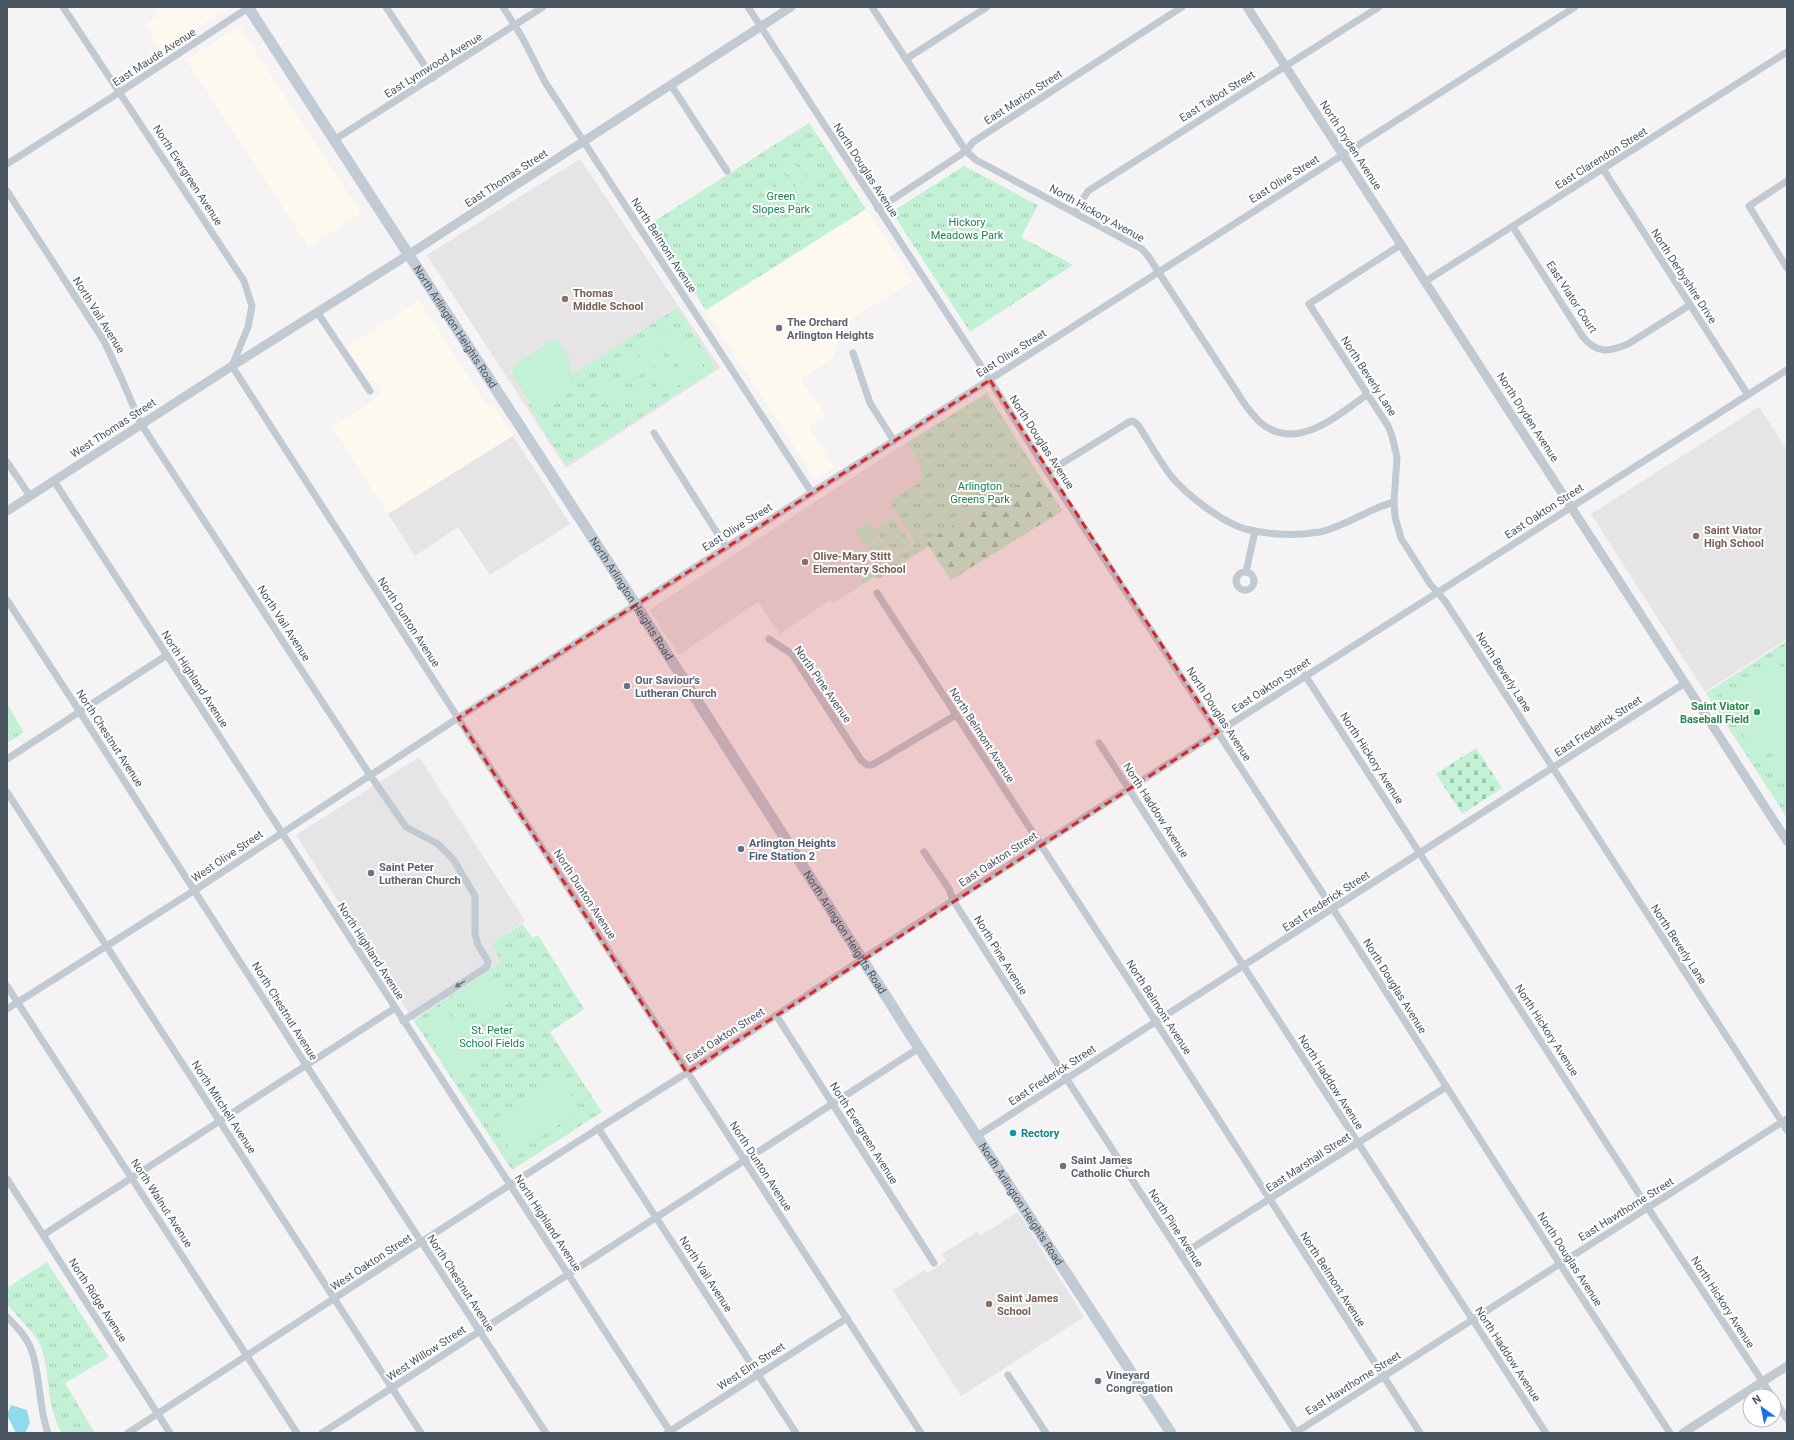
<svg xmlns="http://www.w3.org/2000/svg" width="1794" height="1440" font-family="Roboto,sans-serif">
  <defs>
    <pattern id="grass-tufts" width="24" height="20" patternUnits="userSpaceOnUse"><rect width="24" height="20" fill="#c3f1d5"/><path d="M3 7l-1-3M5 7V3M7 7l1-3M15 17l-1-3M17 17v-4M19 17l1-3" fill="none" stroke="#a0c6b0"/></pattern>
    <pattern id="forest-firs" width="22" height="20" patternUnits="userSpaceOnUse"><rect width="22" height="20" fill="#c3f1d5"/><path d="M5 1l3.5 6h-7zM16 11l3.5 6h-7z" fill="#a0c6b0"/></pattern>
    <pattern id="cemetery-stones" width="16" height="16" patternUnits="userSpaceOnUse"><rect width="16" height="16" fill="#c3f1d5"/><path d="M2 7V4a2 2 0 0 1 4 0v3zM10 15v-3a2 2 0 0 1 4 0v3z" fill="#a0c6b0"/></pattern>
  </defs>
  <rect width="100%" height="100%" fill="#f5f3f3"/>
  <g fill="#fdf9ef">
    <path d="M 154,7 L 230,7 L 161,51 L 145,24 L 159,15 Z"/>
    <path d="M 239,26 L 361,213 L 309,247 L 186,60 Z"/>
    <path d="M 866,209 L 913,281 L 837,328 L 838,343 L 834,357 L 801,379 L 826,416 L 809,427 L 834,467 L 816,480 L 706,310 Z"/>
    <path d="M 419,300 L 486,404 L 495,407 L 513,436 L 388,514 L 332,427 L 370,403 L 370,401 L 376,399 L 380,393 L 380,389 L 377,383 L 366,377 L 347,347 Z"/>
  </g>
  <g fill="#e6e4e5">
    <path d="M 580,159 L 720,368 L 566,468 L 427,255 Z"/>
    <path d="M 1759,407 L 1787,450 L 1787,639 L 1705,692 L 1591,514 Z"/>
    <path d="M 513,436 L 570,524 L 490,575 L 458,527 L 415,556 L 388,514 Z"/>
    <path d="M 906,443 L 922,467 L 923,475 L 921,481 L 890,501 L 917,543 L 859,581 L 862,585 L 832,604 L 830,600 L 780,634 L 758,602 L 679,655 L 649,610 Z"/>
    <path d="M 419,757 L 525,921 L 492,943 L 501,962 L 414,1021 L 296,835 Z"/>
    <path d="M 1018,1212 L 1084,1317 L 961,1396 L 893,1290 L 925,1270 L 928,1273 L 946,1261 L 942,1254 L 977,1232 L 980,1236 Z"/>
  </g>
  <g fill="url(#grass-tufts)">
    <path d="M 809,123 L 866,209 L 706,310 L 650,224 Z"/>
    <path d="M 964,166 L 1038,205 L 1021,237 L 1073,265 L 970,332 L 892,212 Z"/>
    <path d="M 677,308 L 716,369 L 566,465 L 527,404 Z"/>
    <path d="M 987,393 L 1062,511 L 951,580 L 929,546 L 878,579 L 874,577 L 862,585 L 859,581 L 916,543 L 889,501 L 921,481 C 926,467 913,454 906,443 Z"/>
    <path d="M 893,517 L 911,544 L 892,556 L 875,529 Z"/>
    <path d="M 1787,641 L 1787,818 L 1706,693 Z"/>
    <path d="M 7,704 L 24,732 L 7,743 Z"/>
    <path d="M 522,924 L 533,938 L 538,935 L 584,1009 L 550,1032 L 602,1112 L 512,1170 L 414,1021 L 501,962 L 492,943 Z"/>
    <path d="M 47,1262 L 109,1357 L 65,1383 L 95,1433 L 62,1433 C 47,1409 50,1379 43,1352 C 37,1333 18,1319 7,1303 L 7,1288 Z"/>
  </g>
  <path fill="url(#forest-firs)" d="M 1038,473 L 1062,511 L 951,580 L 926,542 Z"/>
  <path fill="url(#cemetery-stones)" d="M 1476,748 L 1502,788 L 1462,814 L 1436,774 Z"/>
  <g fill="#c3f1d5">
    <path d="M 808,156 L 822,178 L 812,184 L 798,162 Z"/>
    <path d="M 795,164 L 809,186 L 800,192 L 786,171 Z"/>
    <path d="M 783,172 L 797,194 L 786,201 L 772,179 Z"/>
    <path d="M 770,181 L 784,202 L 773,209 L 760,188 Z"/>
    <path d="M 676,326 L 689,345 L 672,356 L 659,337 Z"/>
    <path d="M 556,338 L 569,358 L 571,377 L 567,390 L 559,402 L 538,415 L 512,374 L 515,364 Z"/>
    <path d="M 653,340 L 666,359 L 649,370 L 636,351 Z"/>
    <path d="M 692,349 L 704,368 L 687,379 L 675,360 Z"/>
    <path d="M 630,354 L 643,373 L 626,384 L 613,365 Z"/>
    <path d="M 670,364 L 682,383 L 665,394 L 653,375 Z"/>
    <path d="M 608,369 L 624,394 L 607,405 L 591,380 Z"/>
    <path d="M 646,378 L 658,397 L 641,409 L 629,390 Z"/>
    <path d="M 957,420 L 969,440 L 960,445 L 949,425 Z"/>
    <path d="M 869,522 L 879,537 L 865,546 L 855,530 Z"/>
    <path d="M 879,539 L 889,555 L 877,562 L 867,547 Z"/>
    <path d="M 1777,663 L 1786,676 L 1787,676 L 1787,745 L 1779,750 L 1775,742 L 1758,755 L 1721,702 L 1722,695 L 1763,669 Z"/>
    <path d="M 1787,756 L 1787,789 L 1772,765 Z"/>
    <path d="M 489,976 L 494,977 L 509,1003 C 487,1017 479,1013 460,996 Z"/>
    <path d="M 445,1005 L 451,1018 L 451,1025 C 464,1018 481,1023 490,1035 C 493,1039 495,1045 497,1049 L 460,1073 L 453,1072 L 423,1025 L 423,1020 Z"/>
    <path d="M 559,1077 L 581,1110 L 514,1154 L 492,1121 Z"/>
  </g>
  <path fill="#90daee" d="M 11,1405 L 27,1410 L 30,1423 L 25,1433 L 16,1433 L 7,1415 Z"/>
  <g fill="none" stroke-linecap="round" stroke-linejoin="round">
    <g stroke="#c1cad2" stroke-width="7">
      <path d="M 63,7 L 244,281 L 252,306 L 248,327 L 232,366 L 458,718 L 921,1433"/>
      <path d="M 386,7 L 433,78"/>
      <path d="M 503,7 L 522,37 L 545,82 L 812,493"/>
      <path d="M 748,7 L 990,380 L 1043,465 L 1333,909 L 1554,1255 L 1670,1433"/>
      <path d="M 872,7 L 966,151 L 976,160 L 1142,249 L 1148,256 L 1246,406 C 1251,412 1255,418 1261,423 C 1297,453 1339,414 1368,394"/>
      <path d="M 906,59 L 987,7"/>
      <path d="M 671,85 L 727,171"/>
      <path d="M 334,140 L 543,7"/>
      <path d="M 7,164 L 120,92 L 248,8"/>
      <path d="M 1603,169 L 1748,395"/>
      <path d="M 1787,181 L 1749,206 L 1787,268"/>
      <path d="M 7,191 L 104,341 L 119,373 L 141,424 L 370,775 L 406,827 L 438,844 L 453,859 L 475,896 L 475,934 L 478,945 L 488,961 L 487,967 L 403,1021"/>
      <path d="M 878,209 L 966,151 L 973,142 L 1182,7"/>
      <path d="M 1075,212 L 1088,191 L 1379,7"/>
      <path d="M 1513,227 L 1583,337 C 1597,354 1609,352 1628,344 L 1690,305"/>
      <path d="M 1402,244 L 1309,304 L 1388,426 L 1392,436 L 1397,457 L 1394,502 L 1395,517 L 1401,538 L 1430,584 L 1445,601 L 1787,1130"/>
      <path d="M 1426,281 L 1787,52"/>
      <path d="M 317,312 L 370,391"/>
      <path d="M 853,353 L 870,403 L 894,441"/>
      <path d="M 654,433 L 726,547"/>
      <path d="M 7,462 L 30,496"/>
      <path d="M 1048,472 L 1129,422 L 1133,421 L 1138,425 C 1149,442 1159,460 1171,476 C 1187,495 1220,521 1245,529 C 1268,535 1297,536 1320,532 C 1346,526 1368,509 1394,502"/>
      <path d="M 54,481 L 671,1433"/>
      <circle cx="1245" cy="581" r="9"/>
      <path d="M 1246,572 L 1255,531"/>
      <path d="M 877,593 L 1156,1022 L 1420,1433"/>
      <path d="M 7,600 L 80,712 L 306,1065 L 546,1433"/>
      <path d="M 769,639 L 792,654 L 861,760 L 867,765 L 872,765 L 956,715"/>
      <path d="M 1305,675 L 1648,1208 L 1772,1396"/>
      <path d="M 1099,743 L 1546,1433"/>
      <path d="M 7,759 L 167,655"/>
      <path d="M 7,792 L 421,1433"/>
      <path d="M 924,852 L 949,889 L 953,900 L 1066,1078 L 1296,1432"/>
      <path d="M 7,986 L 297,1433"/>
      <path d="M 7,1009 L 195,890 L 458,718 L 1575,7"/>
      <path d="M 776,1015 L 934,1263"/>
      <path d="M 598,1128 L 796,1433"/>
      <path d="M 977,1136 L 1685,683"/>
      <path d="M 7,1179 L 170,1433"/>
      <path d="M 43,1235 L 395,1008"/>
      <path d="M 1181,1255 L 1446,1087"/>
      <path d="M 7,1317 C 16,1326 26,1336 31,1349 C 41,1375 38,1406 48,1433"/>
      <path d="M 1008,1375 L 1046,1433"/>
      <path d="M 1774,1399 L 1787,1419"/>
      <path d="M 128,1433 C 313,1312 498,1191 685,1074 C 772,1019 857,962 943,907 C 1224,727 1506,549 1787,370"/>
      <path d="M 322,1433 L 919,1048"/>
      <path d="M 667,1433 L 847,1318"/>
      <path d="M 1295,1433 L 1787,1119"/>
    </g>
    <g stroke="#c1cad2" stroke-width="9">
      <path d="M 1247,7 C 1428,284 1607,563 1787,841"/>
      <path d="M 7,511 L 232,366 L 408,255 L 791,7"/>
      <path d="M 1683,1433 L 1787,1366"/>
    </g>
    <path stroke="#c1cbd6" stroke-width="11" id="s1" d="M 248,7 L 636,605 L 919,1048 L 1171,1433"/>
  </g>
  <defs><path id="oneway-solid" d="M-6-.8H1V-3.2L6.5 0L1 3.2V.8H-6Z"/></defs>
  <use fill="#6e7983" href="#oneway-solid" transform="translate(460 984) rotate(148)"/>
  <path fill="#d62828" fill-opacity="0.2" stroke="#d62828" stroke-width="3" stroke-dasharray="8 5" stroke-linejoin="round" d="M 990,380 L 1218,732 L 687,1073 L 458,718 Z"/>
  <g fill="#8d6e63" stroke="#fff" stroke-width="1.5">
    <circle cx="565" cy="299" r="4"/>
    <circle cx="1696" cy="536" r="4"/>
    <circle cx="805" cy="562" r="4"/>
    <circle cx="989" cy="1304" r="4"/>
  </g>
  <g fill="#6b7280" stroke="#fff" stroke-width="1.5">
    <circle cx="779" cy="328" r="4"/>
    <circle cx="627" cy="686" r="4"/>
    <circle cx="371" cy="873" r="4"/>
    <circle cx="1063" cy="1166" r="4"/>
    <circle cx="1098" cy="1381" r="4"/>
  </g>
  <circle fill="#2e9e5b" stroke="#fff" stroke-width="1.5" cx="1757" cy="712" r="4"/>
  <circle fill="#5c6f8a" stroke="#fff" stroke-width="1.5" cx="741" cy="849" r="4"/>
  <circle fill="#0f9aa8" stroke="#fff" stroke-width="1.5" cx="1013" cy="1133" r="4"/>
  <g text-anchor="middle" stroke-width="4" stroke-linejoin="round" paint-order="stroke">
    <g font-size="11" fill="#4a5661" stroke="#fff">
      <text transform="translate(154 57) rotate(-33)" y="4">East Maude Avenue</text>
      <text transform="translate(433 65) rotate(-32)" y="4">East Lynnwood Avenue</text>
      <text transform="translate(1217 96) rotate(-32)" y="4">East Talbot Street</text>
      <text transform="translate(1023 97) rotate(-33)" y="4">East Marion Street</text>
      <text transform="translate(1351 145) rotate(57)" y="4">North Dryden Avenue</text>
      <text transform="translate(1601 158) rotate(-32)" y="4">East Clarendon Street</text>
      <text transform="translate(866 170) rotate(57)" y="4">North Douglas Avenue</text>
      <text transform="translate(188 175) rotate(57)" y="4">North Evergreen Avenue</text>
      <text transform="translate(506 178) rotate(-33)" y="4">East Thomas Street</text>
      <text transform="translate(1284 179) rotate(-32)" y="4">East Olive Street</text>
      <text transform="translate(1097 213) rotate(29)" y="4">North Hickory Avenue</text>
      <text transform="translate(664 245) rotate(57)" y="4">North Belmont Avenue</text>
      <text transform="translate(1684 276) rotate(57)" y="4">North Derbyshire Drive</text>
      <text transform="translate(1572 297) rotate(57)" y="4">East Viator Court</text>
      <text transform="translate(99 315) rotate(58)" y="4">North Vail Avenue</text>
      <text dy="4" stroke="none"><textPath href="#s1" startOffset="381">North Arlington Heights Road</textPath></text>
      <text transform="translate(1011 353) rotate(-32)" y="4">East Olive Street</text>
      <text transform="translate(1369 376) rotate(57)" y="4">North Beverly Lane</text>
      <text transform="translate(1528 417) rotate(57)" y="4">North Dryden Avenue</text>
      <text transform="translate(113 428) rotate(-33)" y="4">West Thomas Street</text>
      <text transform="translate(1042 442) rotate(57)" y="4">North Douglas Avenue</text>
      <text transform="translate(1544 511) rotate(-33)" y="4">East Oakton Street</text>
      <text transform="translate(737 527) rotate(-32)" y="4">East Olive Street</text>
      <text dy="4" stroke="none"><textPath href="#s1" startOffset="705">North Arlington Heights Road</textPath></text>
      <text transform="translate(409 622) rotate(57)" y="4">North Dunton Avenue</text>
      <text transform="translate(284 623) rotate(57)" y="4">North Vail Avenue</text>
      <text transform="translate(1504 672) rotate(57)" y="4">North Beverly Lane</text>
      <text transform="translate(195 679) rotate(57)" y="4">North Highland Avenue</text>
      <text transform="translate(823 684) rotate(55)" y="4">North Pine Avenue</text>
      <text transform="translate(1271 685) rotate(-33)" y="4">East Oakton Street</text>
      <text transform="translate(1219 714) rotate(57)" y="4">North Douglas Avenue</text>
      <text transform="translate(1598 726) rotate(-33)" y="4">East Frederick Street</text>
      <text transform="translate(982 735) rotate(57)" y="4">North Belmont Avenue</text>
      <text transform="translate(110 738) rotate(57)" y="4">North Chestnut Avenue</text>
      <text transform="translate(1372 758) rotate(57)" y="4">North Hickory Avenue</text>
      <text transform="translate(1156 810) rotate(57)" y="4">North Haddow Avenue</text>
      <text transform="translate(227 856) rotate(-34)" y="4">West Olive Street</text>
      <text transform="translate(998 859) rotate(-33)" y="4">East Oakton Street</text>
      <text transform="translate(585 894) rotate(57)" y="4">North Dunton Avenue</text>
      <text transform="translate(1326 901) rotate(-33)" y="4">East Frederick Street</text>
      <text dy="4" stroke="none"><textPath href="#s1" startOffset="1101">North Arlington Heights Road</textPath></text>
      <text transform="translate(1679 944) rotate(57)" y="4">North Beverly Lane</text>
      <text transform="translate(371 951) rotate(57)" y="4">North Highland Avenue</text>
      <text transform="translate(1001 955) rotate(58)" y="4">North Pine Avenue</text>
      <text transform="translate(1395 986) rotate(58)" y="4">North Douglas Avenue</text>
      <text transform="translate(1159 1007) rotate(57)" y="4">North Belmont Avenue</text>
      <text transform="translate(285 1011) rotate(58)" y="4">North Chestnut Avenue</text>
      <text transform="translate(1547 1030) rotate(57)" y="4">North Hickory Avenue</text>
      <text transform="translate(725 1035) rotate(-33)" y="4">East Oakton Street</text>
      <text transform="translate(1052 1075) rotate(-33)" y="4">East Frederick Street</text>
      <text transform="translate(1331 1082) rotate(57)" y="4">North Haddow Avenue</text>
      <text transform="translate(224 1107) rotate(57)" y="4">North Mitchell Avenue</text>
      <text transform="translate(864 1133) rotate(58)" y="4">North Evergreen Avenue</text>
      <text transform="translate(1308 1162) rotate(-33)" y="4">East Marshall Street</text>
      <text transform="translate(761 1166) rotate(57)" y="4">North Dunton Avenue</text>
      <text transform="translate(162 1203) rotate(57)" y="4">North Walnut Avenue</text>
      <text dy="4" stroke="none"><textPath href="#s1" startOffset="1425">North Arlington Heights Road</textPath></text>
      <text transform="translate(1626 1209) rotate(-32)" y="4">East Hawthorne Street</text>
      <text transform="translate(548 1223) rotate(57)" y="4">North Highland Avenue</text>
      <text transform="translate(1176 1228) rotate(57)" y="4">North Pine Avenue</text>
      <text transform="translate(1570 1259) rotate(57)" y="4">North Douglas Avenue</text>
      <text transform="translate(371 1262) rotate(-33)" y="4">West Oakton Street</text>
      <text transform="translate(706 1274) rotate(57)" y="4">North Vail Avenue</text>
      <text transform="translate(1333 1279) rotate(57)" y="4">North Belmont Avenue</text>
      <text transform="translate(461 1283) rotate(57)" y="4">North Chestnut Avenue</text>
      <text transform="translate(98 1300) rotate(57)" y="4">North Ridge Avenue</text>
      <text transform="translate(1723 1302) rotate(57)" y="4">North Hickory Avenue</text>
      <text transform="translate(426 1353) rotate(-33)" y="4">West Willow Street</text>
      <text transform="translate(1508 1354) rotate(57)" y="4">North Haddow Avenue</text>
      <text transform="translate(751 1366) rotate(-33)" y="4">West Elm Street</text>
      <text transform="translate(1353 1383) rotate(-32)" y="4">East Hawthorne Street</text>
    </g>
    <g font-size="11" fill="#17864f" stroke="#fff">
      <text x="781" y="200">Green<tspan x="781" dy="13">Slopes Park</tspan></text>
      <text x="967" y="226">Hickory<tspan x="967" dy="13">Meadows Park</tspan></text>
      <text x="980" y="490">Arlington<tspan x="980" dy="13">Greens Park</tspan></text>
      <text x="492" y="1034">St. Peter<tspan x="492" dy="13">School Fields</tspan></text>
    </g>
    <g font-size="11" font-weight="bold" fill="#785e54" stroke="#fff" text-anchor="start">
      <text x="573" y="297">Thomas<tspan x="573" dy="13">Middle School</tspan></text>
      <text x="1704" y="534">Saint Viator<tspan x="1704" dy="13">High School</tspan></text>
      <text x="813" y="560">Olive-Mary Stitt<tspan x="813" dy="13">Elementary School</tspan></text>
      <text x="997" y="1302">Saint James<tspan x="997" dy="13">School</tspan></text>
    </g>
    <g font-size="11" font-weight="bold" fill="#5b616d" stroke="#fff" text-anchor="start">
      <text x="787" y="326">The Orchard<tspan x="787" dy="13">Arlington Heights</tspan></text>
      <text x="635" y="684">Our Saviour's<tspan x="635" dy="13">Lutheran Church</tspan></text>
      <text x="379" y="871">Saint Peter<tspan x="379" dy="13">Lutheran Church</tspan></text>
      <text x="1071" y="1164">Saint James<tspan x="1071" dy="13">Catholic Church</tspan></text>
      <text x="1106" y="1379">Vineyard<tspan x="1106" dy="13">Congregation</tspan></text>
    </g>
    <g font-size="11" font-weight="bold" fill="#27864d" stroke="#fff" text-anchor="end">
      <text x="1749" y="710">Saint Viator<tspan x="1749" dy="13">Baseball Field</tspan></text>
    </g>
    <g font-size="11" font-weight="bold" fill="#4e5e75" stroke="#fff" text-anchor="start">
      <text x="749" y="847">Arlington Heights<tspan x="749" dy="13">Fire Station 2</tspan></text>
    </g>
    <g font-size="11" font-weight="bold" fill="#0d838f" stroke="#fff" text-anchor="start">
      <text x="1021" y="1137">Rectory</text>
    </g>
  </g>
  <rect width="1794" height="1440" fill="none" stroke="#4a5661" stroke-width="16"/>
  <g transform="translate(1762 1408) rotate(327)"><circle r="19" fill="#ffffff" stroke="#b7bbc0"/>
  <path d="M0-3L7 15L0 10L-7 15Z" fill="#1a73e8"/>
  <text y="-6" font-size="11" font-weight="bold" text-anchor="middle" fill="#4a5661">N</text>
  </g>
</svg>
